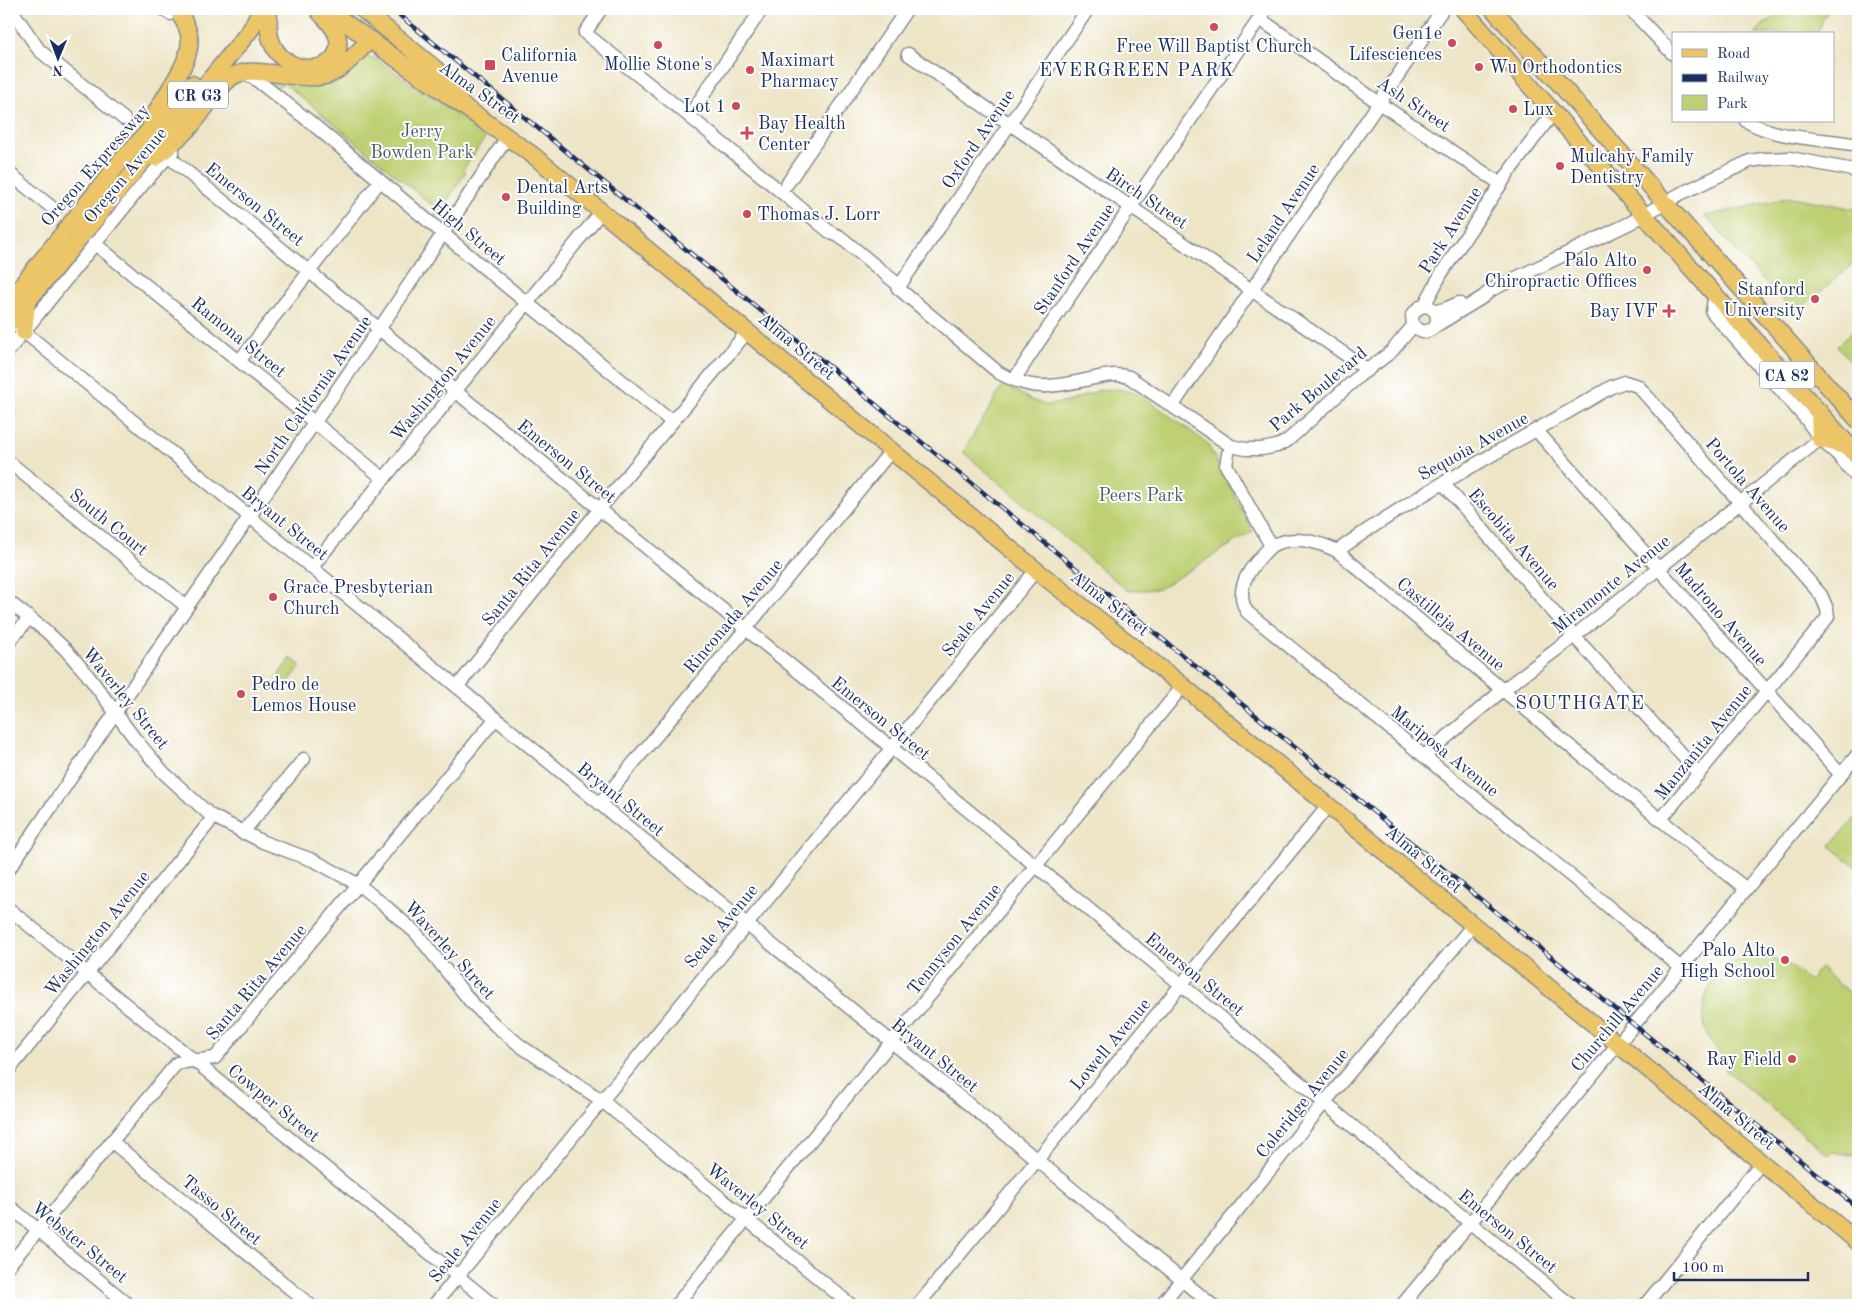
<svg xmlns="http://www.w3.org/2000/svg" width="1867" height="1314" font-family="'Old Standard TT',serif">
  <rect width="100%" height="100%" fill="#fff"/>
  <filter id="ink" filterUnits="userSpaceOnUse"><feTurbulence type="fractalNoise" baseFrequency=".02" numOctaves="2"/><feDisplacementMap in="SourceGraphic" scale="10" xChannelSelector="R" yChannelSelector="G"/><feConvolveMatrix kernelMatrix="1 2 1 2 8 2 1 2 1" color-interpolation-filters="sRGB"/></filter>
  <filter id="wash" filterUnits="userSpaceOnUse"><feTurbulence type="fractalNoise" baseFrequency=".0096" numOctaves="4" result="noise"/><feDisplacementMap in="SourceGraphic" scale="20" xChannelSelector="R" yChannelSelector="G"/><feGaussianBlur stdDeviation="1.12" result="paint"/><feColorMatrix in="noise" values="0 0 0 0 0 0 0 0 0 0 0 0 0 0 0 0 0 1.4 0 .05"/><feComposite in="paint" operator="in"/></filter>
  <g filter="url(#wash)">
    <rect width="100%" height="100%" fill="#eee5c7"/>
    <g fill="#bed073" stroke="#6c8068">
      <path d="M 1787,9 L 1830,9 L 1823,19 L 1817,34 L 1755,34 C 1764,20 1775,19 1787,9 Z"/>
      <path d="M 367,55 L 367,57 L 376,59 L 487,135 L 463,170 L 466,172 L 436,218 L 435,215 L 438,210 L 284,83 L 275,89 L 264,76 Z"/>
      <path d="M 1792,197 L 1850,208 L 1858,208 L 1858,260 L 1795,313 L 1763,280 L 1705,216 Z"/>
      <path d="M 1858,326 L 1858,370 L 1837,346 Z"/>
      <path d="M 1004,384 L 1031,400 L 1046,405 L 1067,402 L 1100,390 L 1118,389 L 1132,392 L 1144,397 L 1207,443 L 1253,531 L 1159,589 L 1128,591 L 963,452 Z"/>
      <path d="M 291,658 L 301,666 L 286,685 L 276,678 Z"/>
      <path d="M 1858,815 L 1858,868 L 1830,846 Z"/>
      <path d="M 1762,956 L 1786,962 L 1809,981 L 1820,968 L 1858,1000 L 1858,1156 L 1833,1152 L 1829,1155 L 1725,1070 L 1731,1063 C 1723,1056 1713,1048 1708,1037 C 1695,1008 1709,972 1739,960 C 1746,957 1755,957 1762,956 Z"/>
    </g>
  </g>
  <g filter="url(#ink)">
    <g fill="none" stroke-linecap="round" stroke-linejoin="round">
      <defs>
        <g id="minor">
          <path d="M 11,9 L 39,50 L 124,119"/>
          <path d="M 164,9 L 170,14"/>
          <path d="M 601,9 L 585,33 L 689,116 L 831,233 L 839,236 L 895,282 L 898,288 L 999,373 C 1034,392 1053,387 1090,379 C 1104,376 1116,373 1129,377 L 1231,446 L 1246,449 L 1262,449 L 1277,446 L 1287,441 L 1359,376 L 1391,352 L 1413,326"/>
          <path d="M 1630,9 L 1673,54"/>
          <path d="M 1260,19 L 1379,103 L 1501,184"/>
          <path d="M 1426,33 L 1443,9"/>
          <path d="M 908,54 L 1368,370"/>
          <path d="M 242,73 L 254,78 L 309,121 L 477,262 L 672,422"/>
          <path d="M 689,116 L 762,9"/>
          <path d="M 1746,121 C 1780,140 1821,138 1858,145"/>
          <path d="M 169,157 C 507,434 845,711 1184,987 C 1313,1093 1441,1200 1571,1305"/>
          <path d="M 1511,169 L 1553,113"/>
          <path d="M 9,173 L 55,210"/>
          <path d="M 787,184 L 907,9"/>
          <path d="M 94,243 L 384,479"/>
          <path d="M 898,288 L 1088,9"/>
          <path d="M 1715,294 L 1712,312 L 1806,419 L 1820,439 L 1837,454 L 1858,479"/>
          <path d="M 1424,306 L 1441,274 L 1507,175"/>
          <path d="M 1435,311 C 1440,322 1435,330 1423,332 L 1413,326 L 1412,315 L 1420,307 L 1428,306 L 1435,311 L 1445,309 L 1459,303"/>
          <path d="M 17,326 L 755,931 L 1031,1155 L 1212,1305"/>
          <path d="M 1434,327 L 1483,297 L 1491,290 L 1630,223 L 1680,194 L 1750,161 L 1763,159 L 1790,158 L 1858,171"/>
          <path d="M 9,350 L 144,183 L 173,151"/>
          <path d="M 240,360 L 380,181"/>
          <path d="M 1014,380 L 1040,340 L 1266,9"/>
          <path d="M 1173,405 L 1422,40"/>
          <path d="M 1537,431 L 1841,775"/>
          <path d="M 1228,454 L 1226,465 L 1271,546 C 1293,535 1315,540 1337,551 L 1560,738 L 1746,889"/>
          <path d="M 9,462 L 187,607"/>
          <path d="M 1443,483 L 1574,636 L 1699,774"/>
          <path d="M 1271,546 C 1253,564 1232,587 1247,612 L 1598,898 L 1681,968"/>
          <path d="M 1337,551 C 1424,489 1520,441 1611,387 L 1625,382 L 1638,386 L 1821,595 L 1827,609 L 1828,617 L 1661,819"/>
          <path d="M 312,567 L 602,211"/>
          <path d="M 9,602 L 46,631 L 65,649 L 86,673 L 135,739 L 163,772 L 210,815 L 263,842 L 315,861 L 359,885 L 384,905 L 416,933 L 471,1002 L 495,1025 L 522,1047 L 601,1100 L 851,1305"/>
          <path d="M 9,642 L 29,618"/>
          <path d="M 457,687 L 607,500 L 748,331"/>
          <path d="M 1424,756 L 1503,690 L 1568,641 L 1820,439"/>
          <path d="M 600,803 L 739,637 L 891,451"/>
          <path d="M 242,833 L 304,759"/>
          <path d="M 9,869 L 187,607 L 386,319 L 508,136"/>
          <path d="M 9,909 L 493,1305"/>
          <path d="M 9,1070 L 213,818"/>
          <path d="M 111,1141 L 310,1305"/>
          <path d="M 9,1206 L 129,1305"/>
          <path d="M 9,1265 L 177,1063 L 215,1058 L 496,718"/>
          <path d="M 434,1305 L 891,749 L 1036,570"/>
          <path d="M 676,1305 L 1183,686"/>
          <path d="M 918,1305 L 1328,806"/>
          <path d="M 1161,1305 L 1324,1103 L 1473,925"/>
          <path d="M 1402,1305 L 1858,754"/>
          <path d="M 1645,1305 L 1762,1162"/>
        </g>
        <g id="major">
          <path d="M 269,9 C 269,19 267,30 271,40 C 283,79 343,76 338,39 C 336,27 325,19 318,10"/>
          <path d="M 326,9 L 534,156 L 1036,570 L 1183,686 L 1858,1242"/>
          <path d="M 362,9 L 437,70 L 460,94"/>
          <path d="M 1463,9 L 1566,127 L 1858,456"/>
          <path d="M 1493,9 L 1858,420"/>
          <path d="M 151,122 C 162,96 195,61 189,34 C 187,25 181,17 177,9"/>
          <path d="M 155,158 C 167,148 179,138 190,127 C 202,114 220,83 235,75 C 246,70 259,72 270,73 C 328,80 329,84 370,39"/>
          <path d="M 9,301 L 120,162 L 192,84"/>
          <path d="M 9,324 L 239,44 L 251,29 L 261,9"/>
          <path d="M 24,332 L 27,304"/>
          <path d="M 1819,411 L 1820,439 L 1851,448"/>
        </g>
      </defs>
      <use href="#minor" stroke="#848a92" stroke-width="15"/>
      <use href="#major" stroke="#848a92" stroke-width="19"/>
      <use href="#minor" stroke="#fff" stroke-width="12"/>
      <use href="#major" stroke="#edc569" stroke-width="16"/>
      <defs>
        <path id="rail" d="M 392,9 L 1858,1208"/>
      </defs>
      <use href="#rail" stroke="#1b2f5e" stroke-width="4.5"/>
      <use href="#rail" stroke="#fff" stroke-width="2.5" stroke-dasharray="8" stroke-linecap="butt"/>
    </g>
  </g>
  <g fill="#d1495b" stroke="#fff" stroke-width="2">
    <circle cx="1214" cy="27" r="5"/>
    <circle cx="1452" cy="43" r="5"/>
    <circle cx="658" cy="45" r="5"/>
    <rect x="484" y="59" width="12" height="12" rx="2.5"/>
    <circle cx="1479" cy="67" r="5"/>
    <circle cx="750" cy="70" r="5"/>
    <circle cx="736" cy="106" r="5"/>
    <circle cx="1513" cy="109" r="5"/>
    <path d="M744.5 125.5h5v5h5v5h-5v5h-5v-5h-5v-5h5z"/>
    <circle cx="1560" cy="166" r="5"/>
    <circle cx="506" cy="197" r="5"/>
    <circle cx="747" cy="214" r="5"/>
    <circle cx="1647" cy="270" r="5"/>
    <circle cx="1815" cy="299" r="5"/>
    <path d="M1666.5 303.5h5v5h5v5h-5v5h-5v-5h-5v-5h5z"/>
    <circle cx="273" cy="597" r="5"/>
    <circle cx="241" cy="694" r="5"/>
    <circle cx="1785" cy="960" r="5"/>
    <circle cx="1792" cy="1059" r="5"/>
  </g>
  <g text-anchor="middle" stroke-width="4" stroke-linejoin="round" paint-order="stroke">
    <g fill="#fff" stroke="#5f6d8e" stroke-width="1">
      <rect x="168" y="81.5" width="60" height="27" rx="4"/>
      <rect x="1759.5" y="361.5" width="55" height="27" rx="4"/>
    </g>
    <g font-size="16" font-weight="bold" fill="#1b2f5e">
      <text x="198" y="101">CR G3</text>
      <text x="1787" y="381">CA 82</text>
    </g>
    <g font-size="18" fill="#1b2f5e" stroke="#fff" text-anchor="start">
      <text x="1442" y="39" text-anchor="end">Gen1e<tspan x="1442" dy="21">Lifesciences</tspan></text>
      <text x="1214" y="52" text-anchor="middle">Free Will Baptist Church</text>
      <text x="501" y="61">California<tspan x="501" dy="21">Avenue</tspan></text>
      <text x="760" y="66">Maximart<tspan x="760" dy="21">Pharmacy</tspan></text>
      <text x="658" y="70" text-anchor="middle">Mollie Stone's</text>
      <text x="1489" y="73">Wu Orthodontics</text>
      <text x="726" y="112" text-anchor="end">Lot 1</text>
      <text x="1523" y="115">Lux</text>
      <text x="758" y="129">Bay Health<tspan x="758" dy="21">Center</tspan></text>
      <text x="1570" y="162">Mulcahy Family<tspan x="1570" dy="21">Dentistry</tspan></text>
      <text x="516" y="193">Dental Arts<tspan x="516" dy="21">Building</tspan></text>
      <text x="757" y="220">Thomas J. Lorr</text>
      <text x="1637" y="266" text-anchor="end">Palo Alto<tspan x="1637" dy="21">Chiropractic Offices</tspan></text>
      <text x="1805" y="295" text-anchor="end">Stanford<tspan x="1805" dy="21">University</tspan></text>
      <text x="1658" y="317" text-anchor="end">Bay IVF</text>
      <text x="283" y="593">Grace Presbyterian<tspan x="283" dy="21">Church</tspan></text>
      <text x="251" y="690">Pedro de<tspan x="251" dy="21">Lemos House</tspan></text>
      <text x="1775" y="956" text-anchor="end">Palo Alto<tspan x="1775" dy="21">High School</tspan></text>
      <text x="1782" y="1065" text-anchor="end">Ray Field</text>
    </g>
    <g font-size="18" fill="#1b2f5e" stroke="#fff">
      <text transform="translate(480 92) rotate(35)" y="6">Alma Street</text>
      <text transform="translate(1414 104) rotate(34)" y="6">Ash Street</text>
      <text transform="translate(978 139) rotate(-56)" y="6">Oxford Avenue</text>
      <text transform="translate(95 165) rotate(-49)" y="6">Oregon Expressway</text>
      <text transform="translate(125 175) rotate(-50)" y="6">Oregon Avenue</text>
      <text transform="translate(1147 198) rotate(34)" y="6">Birch Street</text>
      <text transform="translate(255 204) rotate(39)" y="6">Emerson Street</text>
      <text transform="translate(1283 213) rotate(-56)" y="6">Leland Avenue</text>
      <text transform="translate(1450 230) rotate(-57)" y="6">Park Avenue</text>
      <text transform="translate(469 232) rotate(40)" y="6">High Street</text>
      <text transform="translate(1074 259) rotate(-56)" y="6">Stanford Avenue</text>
      <text transform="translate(239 337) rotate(39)" y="6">Ramona Street</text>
      <text transform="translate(797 346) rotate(40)" y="6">Alma Street</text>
      <text transform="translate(443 378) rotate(-51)" y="6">Washington Avenue</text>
      <text transform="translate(1318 389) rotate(-40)" y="6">Park Boulevard</text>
      <text transform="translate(313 395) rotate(-55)" y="6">North California Avenue</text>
      <text transform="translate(1473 446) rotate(-29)" y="6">Sequoia Avenue</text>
      <text transform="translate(567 461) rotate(39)" y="6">Emerson Street</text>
      <text transform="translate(1748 485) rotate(49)" y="6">Portola Avenue</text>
      <text transform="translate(109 522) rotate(39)" y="6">South Court</text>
      <text transform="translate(285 523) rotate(39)" y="6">Bryant Street</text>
      <text transform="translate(1514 539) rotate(49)" y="6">Escobita Avenue</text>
      <text transform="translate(531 567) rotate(-51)" y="6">Santa Rita Avenue</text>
      <text transform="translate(1611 584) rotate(-39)" y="6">Miramonte Avenue</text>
      <text transform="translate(1110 603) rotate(38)" y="6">Alma Street</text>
      <text transform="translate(978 614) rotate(-51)" y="6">Seale Avenue</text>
      <text transform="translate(1721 614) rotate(49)" y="6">Madrono Avenue</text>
      <text transform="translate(733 616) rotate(-50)" y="6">Rinconada Avenue</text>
      <text transform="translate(1451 624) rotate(40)" y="6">Castilleja Avenue</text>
      <text transform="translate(126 698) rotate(51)" y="6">Waverley Street</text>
      <text transform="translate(881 718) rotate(39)" y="6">Emerson Street</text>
      <text transform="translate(1703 742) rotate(-51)" y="6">Manzanita Avenue</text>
      <text transform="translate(1445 751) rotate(39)" y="6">Mariposa Avenue</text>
      <text transform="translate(621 799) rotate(39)" y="6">Bryant Street</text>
      <text transform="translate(1424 859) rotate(40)" y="6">Alma Street</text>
      <text transform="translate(721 926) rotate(-50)" y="6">Seale Avenue</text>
      <text transform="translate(97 933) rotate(-51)" y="6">Washington Avenue</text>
      <text transform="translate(954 939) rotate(-51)" y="6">Tennyson Avenue</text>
      <text transform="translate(450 950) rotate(48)" y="6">Waverley Street</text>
      <text transform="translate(1195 974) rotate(39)" y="6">Emerson Street</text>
      <text transform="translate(256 982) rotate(-50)" y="6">Santa Rita Avenue</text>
      <text transform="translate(1617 1018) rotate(-50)" y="6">Churchill Avenue</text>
      <text transform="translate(1110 1044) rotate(-50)" y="6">Lowell Avenue</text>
      <text transform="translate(935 1055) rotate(39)" y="6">Bryant Street</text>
      <text transform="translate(274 1103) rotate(39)" y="6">Cowper Street</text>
      <text transform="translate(1302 1103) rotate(-51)" y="6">Coleridge Avenue</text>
      <text transform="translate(1737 1116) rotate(40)" y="6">Alma Street</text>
      <text transform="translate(758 1206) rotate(39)" y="6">Waverley Street</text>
      <text transform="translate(222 1210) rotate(40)" y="6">Tasso Street</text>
      <text transform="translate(1508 1231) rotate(39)" y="6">Emerson Street</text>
      <text transform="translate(465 1240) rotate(-51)" y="6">Seale Avenue</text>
      <text transform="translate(80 1242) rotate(39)" y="6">Webster Street</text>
    </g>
    <g font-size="18" fill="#4c5f64" stroke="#fff">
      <text x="422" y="137">Jerry<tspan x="422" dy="21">Bowden Park</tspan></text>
      <text x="1141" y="501">Peers Park</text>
    </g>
    <g font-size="19" letter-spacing="1" fill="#1b2f5e" stroke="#fff">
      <text x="1137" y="76">EVERGREEN PARK</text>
      <text x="1580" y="709">SOUTHGATE</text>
    </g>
  </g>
  <rect width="1867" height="1314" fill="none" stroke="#fff" stroke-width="30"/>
  <rect x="1672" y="32" width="162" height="90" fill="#ffffff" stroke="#a4acbf"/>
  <rect x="1682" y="49" width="25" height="8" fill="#edc569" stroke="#a4acbf"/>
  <text x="1717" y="58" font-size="15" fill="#1b2f5e">Road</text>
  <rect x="1682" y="74" width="25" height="8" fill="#1b2f5e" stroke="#a4acbf"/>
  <text x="1717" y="82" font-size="15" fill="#1b2f5e">Railway</text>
  <rect x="1682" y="95" width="25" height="15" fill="#bed073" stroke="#a4acbf"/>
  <text x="1717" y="108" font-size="15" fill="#1b2f5e">Park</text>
  <g transform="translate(58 58) rotate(181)" stroke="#ffffff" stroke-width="4" paint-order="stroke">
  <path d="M0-4L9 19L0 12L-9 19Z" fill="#1b2f5e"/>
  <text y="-8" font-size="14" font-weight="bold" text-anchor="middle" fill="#1b2f5e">N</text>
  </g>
  <path d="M1674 1272v8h134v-8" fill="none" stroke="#1b2f5e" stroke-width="2.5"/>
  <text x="1682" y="1272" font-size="15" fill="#1b2f5e" stroke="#ffffff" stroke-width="4" paint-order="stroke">100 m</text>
</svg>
